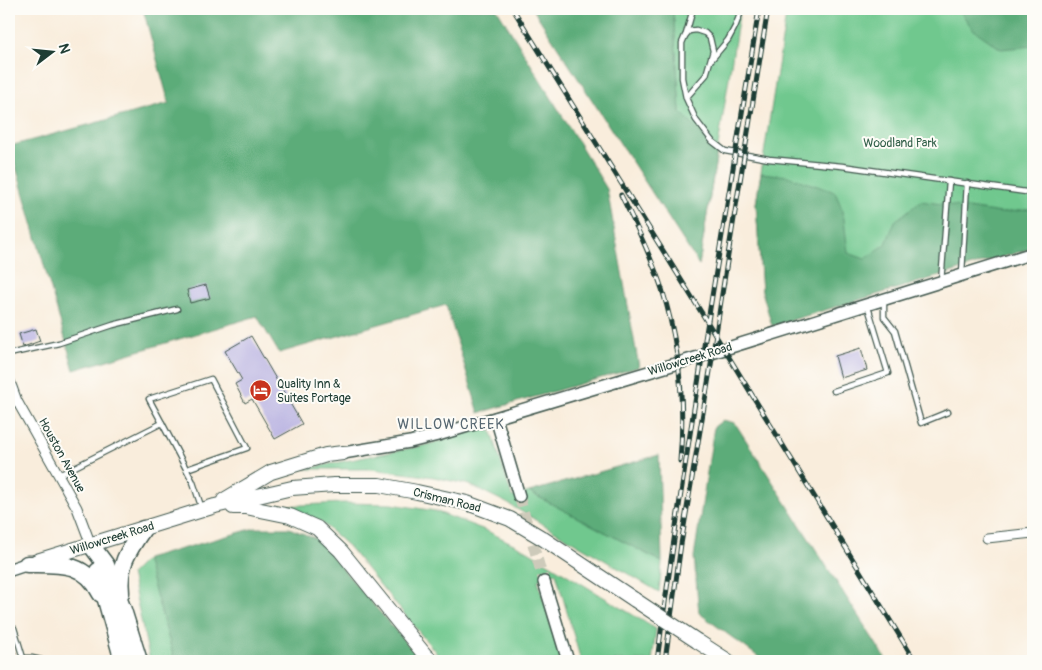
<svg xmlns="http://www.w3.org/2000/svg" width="1042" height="670" font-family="Pangolin,sans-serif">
  <rect width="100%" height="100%" fill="#fdfcf7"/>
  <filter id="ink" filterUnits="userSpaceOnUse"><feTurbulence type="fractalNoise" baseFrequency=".02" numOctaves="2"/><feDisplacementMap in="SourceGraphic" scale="10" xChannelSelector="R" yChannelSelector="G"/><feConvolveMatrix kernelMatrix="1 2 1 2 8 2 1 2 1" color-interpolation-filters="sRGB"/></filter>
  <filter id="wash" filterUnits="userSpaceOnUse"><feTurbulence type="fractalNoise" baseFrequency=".0096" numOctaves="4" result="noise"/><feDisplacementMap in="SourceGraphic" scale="20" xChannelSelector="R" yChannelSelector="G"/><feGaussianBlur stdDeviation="1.12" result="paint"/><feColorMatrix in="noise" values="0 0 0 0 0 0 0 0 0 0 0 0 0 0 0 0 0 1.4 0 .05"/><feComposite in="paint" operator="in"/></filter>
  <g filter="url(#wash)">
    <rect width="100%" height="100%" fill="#f9eddc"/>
    <g fill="#6fc88e" stroke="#478261">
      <path d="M 673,9 L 740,9 L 699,265 L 680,111 Z"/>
      <path d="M 787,9 L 1033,9 L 1033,245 L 762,291 L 756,204 Z"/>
      <path d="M 490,426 L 512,497 L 529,492 L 662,562 L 659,592 L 505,502 L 470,485 L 434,477 L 371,469 L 305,469 L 426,445 Z"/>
      <path d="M 343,503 L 392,504 L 435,511 L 485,530 L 528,551 L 656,629 L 652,661 L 581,661 L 556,573 L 538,580 L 561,661 L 443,661 L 348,546 L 321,522 L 282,506 Z"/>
      <path d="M 146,559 L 175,661 L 150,661 L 131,574 Z"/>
    </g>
    <g fill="#5bac79" stroke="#3d7456">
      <path d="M 143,9 L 497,9 L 607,189 L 639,367 L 479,413 L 446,305 L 279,353 L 257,316 L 74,370 L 10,146 L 169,103 Z"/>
      <path d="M 533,9 L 673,9 L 680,111 L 717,152 L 699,265 Z"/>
      <path d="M 958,9 L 1033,9 L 1033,46 L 1001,49 L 974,30 Z"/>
      <path d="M 761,173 L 788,176 L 835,192 L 843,211 L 848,253 L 865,259 L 886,244 L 895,221 L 921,201 L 1001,213 L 1033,209 L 1033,248 L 772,326 L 762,291 L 756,204 Z"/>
      <path d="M 723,420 L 735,423 L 887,661 L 764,661 L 699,613 L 694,557 L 714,427 Z"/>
      <path d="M 659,455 L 662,562 L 529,492 Z"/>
      <path d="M 255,528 L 289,528 L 317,539 L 422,661 L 175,661 L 146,559 Z"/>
    </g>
    <g id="blocks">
      <g fill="#bbb5e2">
        <path d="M 206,285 L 210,298 L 190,303 L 187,290 Z"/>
        <path d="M 36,329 L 40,341 L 23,347 L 19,334 Z"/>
        <path d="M 251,336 L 302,424 L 275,439 L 252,399 L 245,403 L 235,384 L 242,380 L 225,351 Z"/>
        <path d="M 861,348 L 867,370 L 841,378 L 835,356 Z"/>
      </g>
    </g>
  </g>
  <g filter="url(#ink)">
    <use href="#blocks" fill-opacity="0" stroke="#40574d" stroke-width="1"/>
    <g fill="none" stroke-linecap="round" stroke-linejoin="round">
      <path stroke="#cdcaba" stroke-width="11" stroke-dasharray="11 5.5" stroke-linecap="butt" d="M 519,496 L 544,582"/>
      <defs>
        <g id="service">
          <path d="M 686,34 L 693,9"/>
          <path d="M 712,59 L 728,40 L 735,27 L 742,9"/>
          <path d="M 686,98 L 706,75 L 713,51 L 710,38 L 705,33 L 696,30 L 689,31 L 685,36 L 682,43 L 682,78 L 686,98 L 696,120 L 712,141 L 725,151 L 769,159 L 842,166 L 1033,193"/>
          <path d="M 962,274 L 967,183"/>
          <path d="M 941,282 L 949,181"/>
          <path d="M 884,301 L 884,317 L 895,331 L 921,423 L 948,412"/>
          <path d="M 9,354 L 59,343 L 113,325 L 177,309"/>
          <path d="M 834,391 L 888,373 L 868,307"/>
          <path d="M 162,423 L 149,399 L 211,379 L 247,448 L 187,469"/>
          <path d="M 59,475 L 162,423 L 193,482 L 202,509"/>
          <path d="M 9,629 L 14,628 L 23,658 L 12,661"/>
          <path d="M 23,658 L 32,658 L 41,660 L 42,661"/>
        </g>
        <g id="minor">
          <path d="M 9,379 L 17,401 L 77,508 L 91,545"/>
          <path d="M 987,538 L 1033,533"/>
        </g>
        <g id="tertiary">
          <path d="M 496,418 L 519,496"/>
          <path d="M 343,453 L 410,442 L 438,435 L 702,356 L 1033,253"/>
          <path d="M 544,582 L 568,661"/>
        </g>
        <path id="secondary" d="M 9,570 L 27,564"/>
        <g id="primary">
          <path d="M 224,500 L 271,472 L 326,455 L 343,453"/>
          <path d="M 233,507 L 246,507 L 290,516 L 317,528 L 341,551 L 425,655 L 432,661"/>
          <path d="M 37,561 L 215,506 L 292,488 L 334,485 L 379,485 L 417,492 L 467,503 L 510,519 L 542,538 L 635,600"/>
          <path d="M 697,641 L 728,661"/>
        </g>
        <g id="motorway">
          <path d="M 91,545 L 106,565 L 123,610 L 139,661"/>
          <path d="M 27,564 C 59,564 85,561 101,594"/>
          <path d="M 98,571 L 123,661"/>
          <path d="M 121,593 C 118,565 128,551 143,529"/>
        </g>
      </defs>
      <use href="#service" stroke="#40574d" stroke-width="7"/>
      <use href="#minor" stroke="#40574d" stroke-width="11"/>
      <use href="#tertiary" stroke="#40574d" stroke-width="14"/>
      <use href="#secondary" stroke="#40574d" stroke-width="15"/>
      <use href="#primary" stroke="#40574d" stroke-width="16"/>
      <use href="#motorway" stroke="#40574d" stroke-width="19"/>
      <use href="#service" stroke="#fff" stroke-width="4.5"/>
      <use href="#minor" stroke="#fff" stroke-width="9"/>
      <use href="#tertiary" stroke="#fff" stroke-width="11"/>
      <use href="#secondary" stroke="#fff" stroke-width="12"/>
      <use href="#primary" stroke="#fff" stroke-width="14"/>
      <use href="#motorway" stroke="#fff" stroke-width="16"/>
      <defs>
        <g id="rail">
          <path d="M 513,9 L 716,336 L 915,661"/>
          <path d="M 621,195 C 636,225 651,256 662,289 C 679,344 685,404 680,461"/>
          <path d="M 657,661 C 686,443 724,226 759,9"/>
          <path d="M 665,661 L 681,544 L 713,353 L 728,255 L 768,9"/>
        </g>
      </defs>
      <use href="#rail" stroke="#1f3d34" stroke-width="5"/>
      <use href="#rail" stroke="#fdfcf7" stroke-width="3" stroke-dasharray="9" stroke-linecap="butt"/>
      <defs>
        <path id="primary-bridge" d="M 635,600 L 697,641"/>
      </defs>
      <use href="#primary-bridge" stroke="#40574d" stroke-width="16" stroke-linecap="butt"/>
      <use href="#primary-bridge" stroke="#fff" stroke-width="14"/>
    </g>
  </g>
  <defs>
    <symbol id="hotel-disc" viewBox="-11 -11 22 22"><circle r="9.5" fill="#c8321e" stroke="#fdfcf7"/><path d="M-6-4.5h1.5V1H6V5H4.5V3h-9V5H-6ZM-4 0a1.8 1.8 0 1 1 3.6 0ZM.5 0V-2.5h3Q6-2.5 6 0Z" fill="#fff"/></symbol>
  </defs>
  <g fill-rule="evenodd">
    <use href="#hotel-disc" x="248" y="378" width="25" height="25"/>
  </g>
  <g text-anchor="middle" stroke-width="4" stroke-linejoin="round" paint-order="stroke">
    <g font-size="12" fill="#33604a" stroke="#fdfcf7">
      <text x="900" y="147">Woodland Park</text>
    </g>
    <g font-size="12" fill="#1f3d34" stroke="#fdfcf7">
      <text transform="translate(690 359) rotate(-17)" y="4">Willowcreek Road</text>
      <text transform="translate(62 455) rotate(61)" y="4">Houston Avenue</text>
      <text transform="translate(447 500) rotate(14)" y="4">Crisman Road</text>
      <text transform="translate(112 538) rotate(-17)" y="4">Willowcreek Road</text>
    </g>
    <g font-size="12" fill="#1f3d34" stroke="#fdfcf7" text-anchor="start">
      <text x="277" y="388">Quality Inn &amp;<tspan x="277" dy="14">Suites Portage</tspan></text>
    </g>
    <g font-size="14" letter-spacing="1" fill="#566771" stroke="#fdfcf7">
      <text x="451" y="429">WILLOW CREEK</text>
    </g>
  </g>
  <rect width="1042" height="670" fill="none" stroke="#fdfcf7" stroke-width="30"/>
  <g transform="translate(52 52) rotate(74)" stroke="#fdfcf7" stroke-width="4" paint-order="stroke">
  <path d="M0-4L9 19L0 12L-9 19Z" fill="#1f3d34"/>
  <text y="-8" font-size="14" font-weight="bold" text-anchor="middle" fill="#1f3d34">N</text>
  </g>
</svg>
